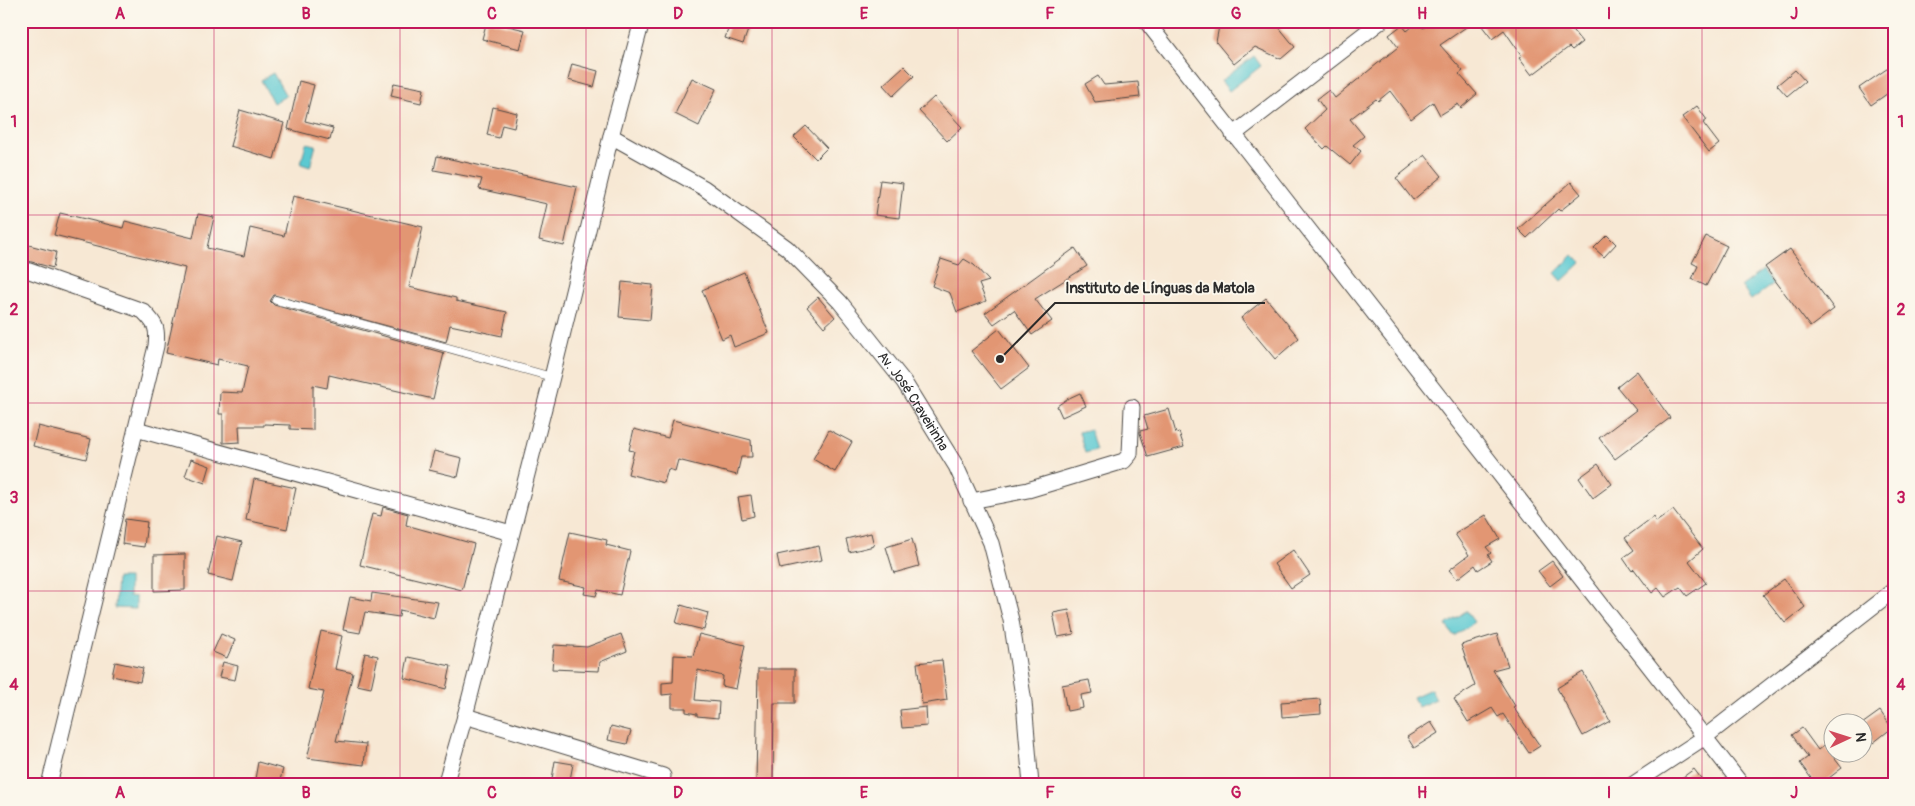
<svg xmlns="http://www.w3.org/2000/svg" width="1915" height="806" font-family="Pangolin,sans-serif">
  <rect width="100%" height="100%" fill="#fbf7ec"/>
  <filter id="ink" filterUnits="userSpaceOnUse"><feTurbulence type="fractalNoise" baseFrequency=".02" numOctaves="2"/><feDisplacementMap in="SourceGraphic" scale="10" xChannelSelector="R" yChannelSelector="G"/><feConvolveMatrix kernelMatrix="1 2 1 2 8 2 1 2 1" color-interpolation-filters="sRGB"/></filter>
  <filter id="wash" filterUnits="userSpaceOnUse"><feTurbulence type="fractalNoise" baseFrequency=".0096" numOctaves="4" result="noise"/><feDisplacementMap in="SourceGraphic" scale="20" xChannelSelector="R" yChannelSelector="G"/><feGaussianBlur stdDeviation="1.12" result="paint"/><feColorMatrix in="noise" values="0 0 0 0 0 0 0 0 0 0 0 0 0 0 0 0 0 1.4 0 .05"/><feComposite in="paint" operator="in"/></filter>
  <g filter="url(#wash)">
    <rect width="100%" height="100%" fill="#f7e8d4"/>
    <g fill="#5bc9d1" stroke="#437a7e">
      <path d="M 1254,56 L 1261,66 L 1229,91 L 1221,81 Z"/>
      <path d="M 273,73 L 286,96 L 273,103 L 261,80 Z"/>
      <path d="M 306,143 L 316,145 L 310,167 L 301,164 Z"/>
      <path d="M 1573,255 L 1581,263 L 1562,281 L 1555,273 Z"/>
      <path d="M 1763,270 L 1773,284 L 1751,300 L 1741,286 Z"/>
      <path d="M 1090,429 L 1096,450 L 1085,453 L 1079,432 Z"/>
      <path d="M 117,578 L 129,578 L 129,596 L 136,597 L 136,609 L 115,608 Z"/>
      <path d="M 1466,611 L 1474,622 L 1454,636 L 1446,625 Z"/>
      <path d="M 1431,689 L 1436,699 L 1418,707 L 1413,697 Z"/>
    </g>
    <g id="blocks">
      <g fill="#e29673">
        <path d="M 487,21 L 525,30 L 520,49 L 482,39 Z"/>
        <path d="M 1220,21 L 1274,21 L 1295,47 L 1281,59 L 1255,47 L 1234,64 L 1216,42 Z"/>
        <path d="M 1433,21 L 1475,21 L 1440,45 L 1463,71 L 1459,74 L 1477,94 L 1461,108 L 1458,104 L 1440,115 L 1433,102 L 1411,119 L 1390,91 L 1378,101 L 1376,99 L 1350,119 L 1364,136 L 1353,145 L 1361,151 L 1350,165 L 1327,146 L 1324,149 L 1305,129 L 1325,110 L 1317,99 L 1329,90 L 1335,98 L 1398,47 L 1389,35 L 1402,25 L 1407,31 L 1418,22 L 1423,28 Z"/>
        <path d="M 1478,21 L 1565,21 L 1582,42 L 1572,50 L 1569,47 L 1532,75 L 1519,58 L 1522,56 L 1504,30 L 1492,39 Z"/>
        <path d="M 730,24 L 748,30 L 743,44 L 725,38 Z"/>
        <path d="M 572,64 L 598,71 L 594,87 L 568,80 Z"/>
        <path d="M 1894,64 L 1894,89 L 1871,105 L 1859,88 Z"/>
        <path d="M 904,66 L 914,76 L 893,96 L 883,85 Z"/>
        <path d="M 1795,70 L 1805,81 L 1787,96 L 1777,85 Z"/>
        <path d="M 1098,76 L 1104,85 L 1138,82 L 1140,97 L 1095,102 L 1085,84 Z"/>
        <path d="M 692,78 L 716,89 L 699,126 L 675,114 Z"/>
        <path d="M 299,81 L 314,85 L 305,121 L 333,128 L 330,140 L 288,129 Z"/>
        <path d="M 394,83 L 424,89 L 421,103 L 391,96 Z"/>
        <path d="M 934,97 L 962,127 L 947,141 L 919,111 Z"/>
        <path d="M 1697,106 L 1707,120 L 1703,123 L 1719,144 L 1709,152 L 1682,117 Z"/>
        <path d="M 493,107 L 517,113 L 514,128 L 502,125 L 499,138 L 487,135 Z"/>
        <path d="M 240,110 L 284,123 L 274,159 L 230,146 Z"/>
        <path d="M 806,126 L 827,148 L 816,159 L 794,137 Z"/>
        <path d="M 1425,155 L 1442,176 L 1413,200 L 1396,178 Z"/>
        <path d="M 437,156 L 577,187 L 564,246 L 539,240 L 547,204 L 479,189 L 482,179 L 434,170 Z"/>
        <path d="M 880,180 L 903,183 L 899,218 L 875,215 Z"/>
        <path d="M 1571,182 L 1581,194 L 1560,211 L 1558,209 L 1527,238 L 1518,229 Z"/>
        <path d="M 293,196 L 423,227 L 409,287 L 456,298 L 456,301 L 507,312 L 502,336 L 450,325 L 446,342 L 274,295 L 270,301 L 274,305 L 444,353 L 433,399 L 329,375 L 327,388 L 313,385 L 313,430 L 290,429 L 290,425 L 264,424 L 264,426 L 239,426 L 240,442 L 223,443 L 223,414 L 219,414 L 220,392 L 242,393 L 248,366 L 218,359 L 217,365 L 166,353 L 185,268 L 54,235 L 60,213 L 123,228 L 125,221 L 193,238 L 198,214 L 214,217 L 207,248 L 244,256 L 250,228 L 284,236 Z"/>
        <path d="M 1607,235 L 1616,244 L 1604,257 L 1594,248 Z"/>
        <path d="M 1706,236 L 1727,246 L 1706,286 L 1692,279 L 1698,266 L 1692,263 Z"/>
        <path d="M 21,243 L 56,252 L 53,268 L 21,259 Z"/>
        <path d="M 1075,248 L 1087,266 L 1035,299 L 1052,321 L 1032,335 L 1014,310 L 994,324 L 985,313 Z"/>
        <path d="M 1790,249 L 1834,309 L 1810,327 L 1765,267 Z"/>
        <path d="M 941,259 L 959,265 L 964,259 L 974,265 L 989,281 L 979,284 L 986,301 L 957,312 L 950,293 L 932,286 Z"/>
        <path d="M 744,272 L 769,333 L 734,347 L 730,335 L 722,339 L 702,290 Z"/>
        <path d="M 622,282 L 653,285 L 650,320 L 619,317 Z"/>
        <path d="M 818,297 L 835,317 L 824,327 L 807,307 Z"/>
        <path d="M 1266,298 L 1299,338 L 1275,359 L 1241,318 Z"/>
        <path d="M 999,329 L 1029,368 L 1001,389 L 971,351 Z"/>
        <path d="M 1637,371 L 1670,418 L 1615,459 L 1599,438 L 1636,410 L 1617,387 Z"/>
        <path d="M 1080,393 L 1086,406 L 1062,417 L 1057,406 L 1067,399 Z"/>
        <path d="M 1169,409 L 1176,433 L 1179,432 L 1184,447 L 1148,457 L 1140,433 L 1140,431 L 1148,429 L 1144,416 Z"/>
        <path d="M 673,420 L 751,440 L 752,457 L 741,457 L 737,475 L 678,460 L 675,471 L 668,469 L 664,483 L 628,474 L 634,451 L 629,450 L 634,429 L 668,438 Z"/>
        <path d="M 38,426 L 91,439 L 86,459 L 33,446 Z"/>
        <path d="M 829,430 L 852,442 L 835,472 L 813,459 Z"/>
        <path d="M 434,451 L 462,458 L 458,477 L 429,470 Z"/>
        <path d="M 191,459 L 210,466 L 205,483 L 185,476 Z"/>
        <path d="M 1598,464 L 1612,484 L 1593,498 L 1579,478 Z"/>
        <path d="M 254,479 L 296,488 L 287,529 L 246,520 Z"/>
        <path d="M 751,495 L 754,516 L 742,519 L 738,497 Z"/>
        <path d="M 383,507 L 408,514 L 406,525 L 474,544 L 462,590 L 360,565 L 372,514 L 381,516 Z"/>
        <path d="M 1673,510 L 1703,549 L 1689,561 L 1706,583 L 1687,596 L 1680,587 L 1665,597 L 1658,588 L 1652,593 L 1634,569 L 1632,571 L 1623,558 L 1634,550 L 1625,538 L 1653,517 L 1656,522 Z"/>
        <path d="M 1486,515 L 1500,539 L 1486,547 L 1491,553 L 1488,555 L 1492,561 L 1478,570 L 1475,565 L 1457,579 L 1449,570 L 1469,555 L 1455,534 Z"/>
        <path d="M 125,519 L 147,522 L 144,547 L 122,544 Z"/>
        <path d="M 570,532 L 607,540 L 606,545 L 630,551 L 620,595 L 598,590 L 596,596 L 584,594 L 586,587 L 559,581 Z"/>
        <path d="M 871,533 L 874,546 L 849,552 L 846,539 Z"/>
        <path d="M 217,536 L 242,542 L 233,581 L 208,575 Z"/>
        <path d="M 912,539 L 919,566 L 894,573 L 886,547 Z"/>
        <path d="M 819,546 L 822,560 L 780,569 L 777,555 Z"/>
        <path d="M 1293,550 L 1310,575 L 1291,588 L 1274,564 Z"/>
        <path d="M 185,554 L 185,590 L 154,591 L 154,555 Z"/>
        <path d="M 1552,561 L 1563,576 L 1550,586 L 1538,571 Z"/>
        <path d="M 1784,579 L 1805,607 L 1785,623 L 1763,595 Z"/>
        <path d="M 372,593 L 438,602 L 434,618 L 400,610 L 399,617 L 365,612 L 360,633 L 343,630 L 350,597 L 371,601 Z"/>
        <path d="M 681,605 L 708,613 L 704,630 L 676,623 Z"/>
        <path d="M 1069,610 L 1074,634 L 1058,637 L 1053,613 Z"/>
        <path d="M 321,631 L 342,636 L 335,669 L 353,673 L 336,741 L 366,744 L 364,765 L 307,758 L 324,692 L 308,689 Z"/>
        <path d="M 221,634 L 235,640 L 227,658 L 213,652 Z"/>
        <path d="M 621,634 L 627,651 L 600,662 L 599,671 L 552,669 L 554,645 L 587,647 Z"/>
        <path d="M 699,634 L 745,645 L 736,689 L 722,686 L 723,676 L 698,670 L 695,700 L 719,702 L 718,718 L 697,716 L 697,714 L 686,712 L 686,708 L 672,708 L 672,694 L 662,695 L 662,683 L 673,682 L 674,655 L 693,656 Z"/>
        <path d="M 1497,634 L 1508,666 L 1493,670 L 1515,706 L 1513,707 L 1540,746 L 1529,753 L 1503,714 L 1498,717 L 1492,708 L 1468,722 L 1454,699 L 1475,686 L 1461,645 Z"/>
        <path d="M 365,653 L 378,656 L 371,688 L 357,685 Z"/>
        <path d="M 408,657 L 451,666 L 446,689 L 404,678 Z"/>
        <path d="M 942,660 L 947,700 L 922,704 L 917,663 Z"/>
        <path d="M 115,662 L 143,668 L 140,682 L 112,676 Z"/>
        <path d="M 223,662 L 238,666 L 235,680 L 219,677 Z"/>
        <path d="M 758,669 L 795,669 L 795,703 L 774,703 L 773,785 L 756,785 Z"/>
        <path d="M 1583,672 L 1610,721 L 1583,736 L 1557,688 Z"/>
        <path d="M 1089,680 L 1092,693 L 1081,695 L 1083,708 L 1067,711 L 1062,685 Z"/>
        <path d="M 1320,699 L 1321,714 L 1282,717 L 1281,702 Z"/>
        <path d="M 926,707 L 927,726 L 902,728 L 900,710 Z"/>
        <path d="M 1880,711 L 1892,728 L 1873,743 L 1862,728 L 1862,724 Z"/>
        <path d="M 1431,722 L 1438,733 L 1414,748 L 1407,737 Z"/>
        <path d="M 611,726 L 631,731 L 627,744 L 608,740 Z"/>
        <path d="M 1802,728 L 1818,750 L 1824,745 L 1842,768 L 1820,785 L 1816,785 L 1800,763 L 1808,757 L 1792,735 Z"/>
        <path d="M 555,761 L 573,764 L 569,785 L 551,785 Z"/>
        <path d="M 258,762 L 283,769 L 279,784 L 255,779 Z"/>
        <path d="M 1694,769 L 1706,785 L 1672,785 Z"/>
      </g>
    </g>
  </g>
  <g filter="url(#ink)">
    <use href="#blocks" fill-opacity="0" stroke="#4a4744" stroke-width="1"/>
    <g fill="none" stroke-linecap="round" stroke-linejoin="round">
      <defs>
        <path id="service" d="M 276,300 L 552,377"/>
        <g id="minor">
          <path d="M 1146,21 L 1742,785"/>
          <path d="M 1233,135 L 1381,21"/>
          <path id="s1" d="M 611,136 L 704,188 L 787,248 L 840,302 L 904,382 L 956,466 L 991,543 L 1011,620 L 1024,702 L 1031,785"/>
          <path d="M 21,268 L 143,311 C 156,324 158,328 156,346 L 49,785"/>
          <path d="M 136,429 L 511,533"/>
          <path d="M 971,501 L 1028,490 L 1124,461 L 1130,454 L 1132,407"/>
          <path d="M 465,716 L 663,776"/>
          <path d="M 445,785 L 465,716 L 552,377 L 611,136 L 642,21"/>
          <path d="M 1632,785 L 1705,737 L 1894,590"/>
        </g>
      </defs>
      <use href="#service" stroke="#4a4744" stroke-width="9"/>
      <use href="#minor" stroke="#4a4744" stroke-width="17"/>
      <use href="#service" stroke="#fff" stroke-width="8"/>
      <use href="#minor" stroke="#fff" stroke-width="15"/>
    </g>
  </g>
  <path fill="none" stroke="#c2185b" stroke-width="1" stroke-opacity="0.55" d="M 214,21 L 214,785M 400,21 L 400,785M 586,21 L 586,785M 772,21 L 772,785M 958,21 L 958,785M 1144,21 L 1144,785M 1330,21 L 1330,785M 1516,21 L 1516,785M 1702,21 L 1702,785M 21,215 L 1894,215M 21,403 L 1894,403M 21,591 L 1894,591"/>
  <g text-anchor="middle" stroke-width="4" stroke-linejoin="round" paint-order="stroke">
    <g font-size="14" fill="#2b2b2b" stroke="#fbf7ec">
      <text dy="5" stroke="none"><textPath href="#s1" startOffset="408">Av. José Craveirinha</textPath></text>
    </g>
  </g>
  <path fill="none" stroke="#2b2b2b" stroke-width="2" d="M1000 359L1055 303H1265"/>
  <circle fill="#2b2b2b" stroke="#fbf7ec" stroke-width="2" cx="1000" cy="359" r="5"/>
  <g font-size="15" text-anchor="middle" font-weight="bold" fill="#2b2b2b" stroke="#fbf7ec" stroke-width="4" stroke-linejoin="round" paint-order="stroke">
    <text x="1160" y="293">Instituto de Línguas da Matola</text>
  </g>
  <rect width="1915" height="806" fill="none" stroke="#fbf7ec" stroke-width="55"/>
  <g transform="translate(1848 738) rotate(86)"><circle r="24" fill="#fbf7ec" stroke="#a8a59f"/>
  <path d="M0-4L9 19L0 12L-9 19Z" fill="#d1495b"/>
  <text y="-8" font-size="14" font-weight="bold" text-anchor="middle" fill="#2b2b2b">N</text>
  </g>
  <rect x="28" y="28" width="1860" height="750" fill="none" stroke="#c2185b" stroke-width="2"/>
  <g font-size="16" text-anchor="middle" font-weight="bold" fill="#c2185b">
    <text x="120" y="19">A</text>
    <text x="306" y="19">B</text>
    <text x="492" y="19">C</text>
    <text x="678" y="19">D</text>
    <text x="864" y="19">E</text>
    <text x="1050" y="19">F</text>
    <text x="1236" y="19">G</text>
    <text x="1422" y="19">H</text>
    <text x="1609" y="19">I</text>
    <text x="1794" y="19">J</text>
    <text x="14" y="127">1</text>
    <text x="1901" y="127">1</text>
    <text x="14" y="315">2</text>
    <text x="1901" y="315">2</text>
    <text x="14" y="503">3</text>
    <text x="1901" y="503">3</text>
    <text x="14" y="690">4</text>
    <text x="1901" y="690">4</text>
    <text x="120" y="798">A</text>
    <text x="306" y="798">B</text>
    <text x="492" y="798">C</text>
    <text x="678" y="798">D</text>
    <text x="864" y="798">E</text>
    <text x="1050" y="798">F</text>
    <text x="1236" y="798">G</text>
    <text x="1422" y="798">H</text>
    <text x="1609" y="798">I</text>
    <text x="1794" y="798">J</text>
  </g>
</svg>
